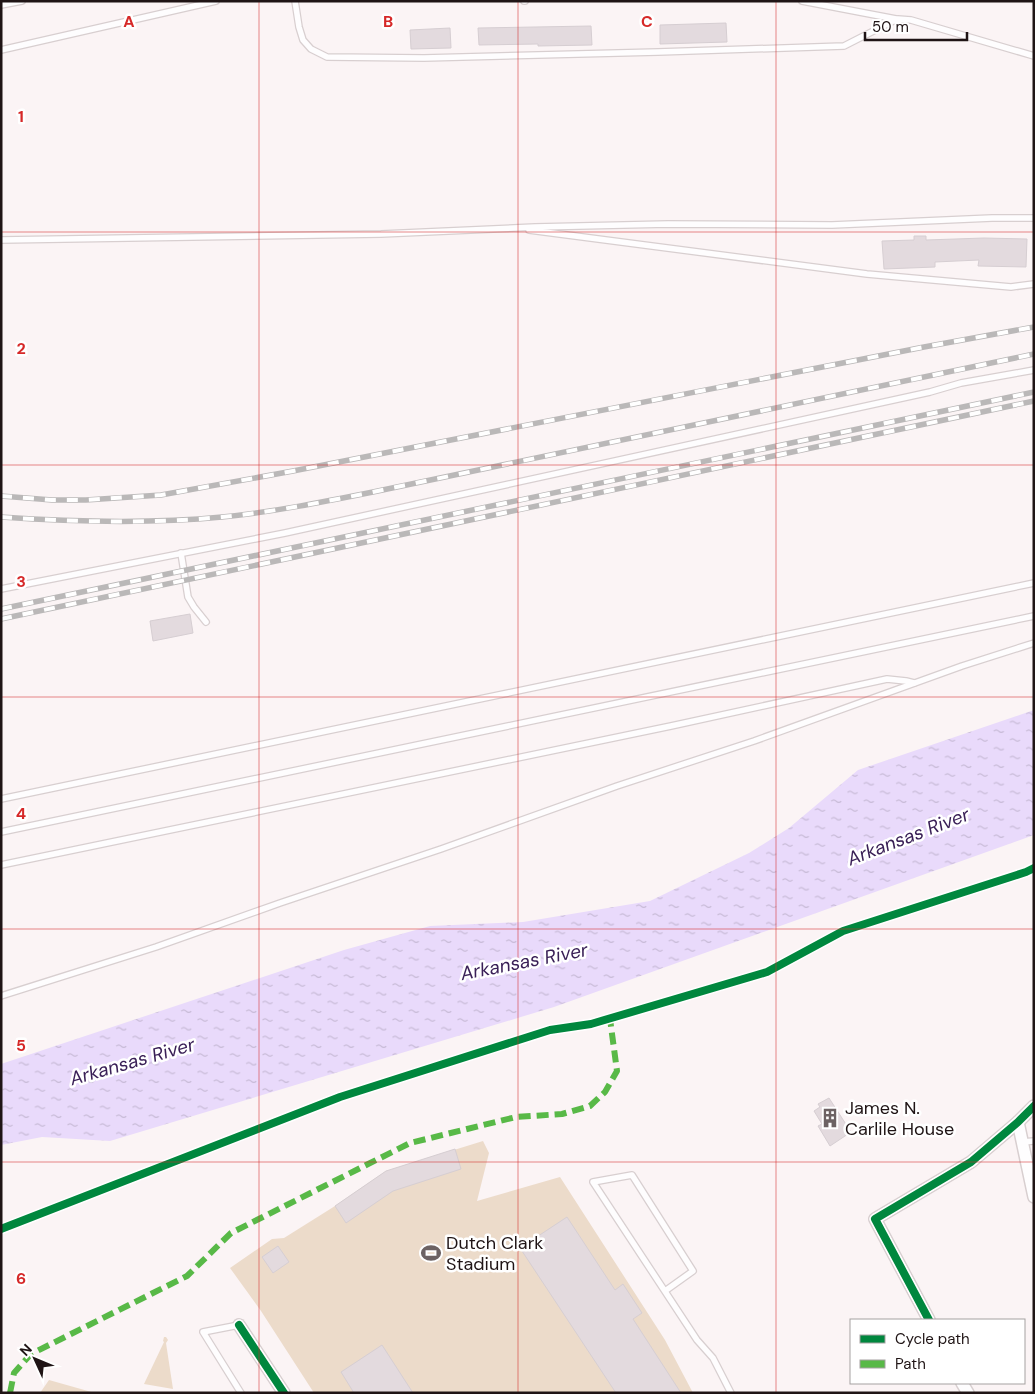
<svg xmlns="http://www.w3.org/2000/svg" width="1035" height="1394" font-family="'DM Sans',sans-serif">
  <defs>
    <pattern id="water-ripples" width="26" height="14" patternUnits="userSpaceOnUse" patternTransform="scale(1.25)"><rect width="26" height="14" fill="#e9dafb"/><path d="M2 4q2-2 4 0t4 0M15 11q2-2 4 0t4 0" fill="none" stroke="#c7bad6"/></pattern>
  </defs>
  <rect width="100%" height="100%" fill="#fbf4f5"/>
  <g fill="#ecdbca">
    <path d="M 483,1141 L 489,1153 L 477,1201 L 560,1177 L 665,1340 L 693,1393 L 314,1393 L 261,1311 L 230,1268 L 272,1239 L 284,1238 L 335,1206 L 386,1171 Z"/>
    <path d="M 164,1337 L 166,1337 L 168,1340 L 166,1343 L 173,1389 L 144,1384 L 164,1342 L 163,1341 Z"/>
    <path d="M 49,1380 L 95,1393 L 40,1393 Z"/>
  </g>
  <path fill="url(#water-ripples)" d="M 1034,710 L 1034,835 L 554,1007 L 110,1141 L 42,1137 L 1,1145 L 1,1064 L 344,950 L 430,926 L 523,922 L 650,901 L 749,853 L 789,828 L 858,770 Z"/>
  <g fill="#e3dade" stroke="#d6ced2">
    <path d="M 726,23 L 727,42 L 660,44 L 660,25 Z"/>
    <path d="M 591,26 L 592,45 L 538,46 L 538,44 L 479,45 L 478,28 Z"/>
    <path d="M 450,28 L 451,48 L 411,49 L 410,30 Z"/>
    <path d="M 914,236 L 926,236 L 926,240 L 984,238 L 1027,239 L 1026,267 L 978,266 L 979,260 L 935,262 L 935,267 L 884,269 L 882,241 L 914,240 Z"/>
    <path d="M 190,614 L 193,633 L 153,641 L 150,621 Z"/>
    <path d="M 829,1098 L 851,1132 L 830,1146 L 818,1126 L 822,1124 L 814,1111 L 820,1107 L 818,1104 Z"/>
    <path d="M 455,1149 L 461,1169 L 393,1191 L 346,1223 L 335,1206 L 386,1171 Z"/>
    <path d="M 567,1217 L 615,1290 L 623,1284 L 642,1313 L 633,1319 L 681,1393 L 616,1393 L 520,1248 Z"/>
    <path d="M 278,1246 L 289,1262 L 273,1273 L 262,1257 Z"/>
    <path d="M 382,1345 L 413,1393 L 354,1393 L 341,1372 Z"/>
  </g>
  <g fill="none" stroke-linecap="round" stroke-linejoin="round">
    <defs>
      <g id="lane">
        <path d="M 295,1 L 299,27 L 303,40 L 311,49 L 327,57 L 424,58 L 658,52 L 844,46 L 891,22 L 898,19 L 911,20 L 1034,56"/>
        <path d="M 524,1 L 525,1"/>
        <path d="M 802,1 L 896,19"/>
        <path d="M 1,5 L 22,1"/>
        <path d="M 1,50 L 216,1"/>
        <path d="M 529,230 L 867,274 L 1011,287 L 1034,284"/>
        <path d="M 1,240 L 381,234 L 535,227 L 668,224 L 832,225 L 992,218 L 1034,218"/>
        <path d="M 181,553 L 188,597 L 194,607 L 206,622"/>
        <path d="M 1,589 L 285,533 L 930,392 L 961,383 L 1034,370"/>
        <path d="M 1,799 L 1034,583"/>
        <path d="M 1,832 L 1034,616"/>
        <path d="M 1,865 L 671,726 L 887,679 L 906,681 L 914,683"/>
        <path d="M 1,996 L 156,947 L 280,903 L 441,849 L 617,786 L 754,741 L 962,666 L 1034,643"/>
        <path d="M 1022,1142 L 1034,1141"/>
        <path d="M 665,1291 L 693,1271 L 632,1175 L 593,1182 L 697,1340 L 713,1358 L 731,1393"/>
        <path d="M 239,1325 L 203,1332 L 241,1393"/>
      </g>
      <g id="street">
        <path d="M 1018,1122 L 1034,1197"/>
        <path d="M 929,1320 L 875,1219 L 971,1162 L 1018,1122 L 1034,1106"/>
        <path d="M 239,1325 L 284,1393"/>
        <path d="M 962,1383 L 968,1393"/>
      </g>
    </defs>
    <use href="#lane" stroke="#d8cfd0" stroke-width="8"/>
    <use href="#street" stroke="#d8cfd0" stroke-width="14"/>
    <use href="#lane" stroke="#fefdfe" stroke-width="5.5"/>
    <use href="#street" stroke="#fefdfe" stroke-width="11"/>
    <defs>
      <g id="rail">
        <path d="M 1,496 L 52,500 L 86,500 L 161,495 L 293,471 L 924,347 L 1034,327"/>
        <path d="M 1,517 C 75,522 149,524 222,517 C 273,512 323,502 373,492 L 1034,354"/>
        <path d="M 1,609 L 1034,392"/>
        <path d="M 1,619 L 1034,401"/>
      </g>
    </defs>
    <use href="#rail" stroke="#bab8b8" stroke-width="5.5"/>
    <use href="#rail" stroke="#fff" stroke-width="4" stroke-dasharray="11" stroke-linecap="butt"/>
    <path stroke="#58b947" stroke-width="6" stroke-dasharray="12 6" stroke-linecap="butt" d="M 10,1393 L 14,1373 L 31,1354 L 187,1276 L 231,1233 L 410,1143 L 516,1117 L 562,1114 L 590,1106 L 605,1092 L 617,1071 L 610,1019"/>
    <defs>
      <g id="cycleway">
        <path d="M 1,1229 L 340,1097 L 550,1030 L 591,1024 L 767,972 L 843,931 L 1026,872 L 1034,868"/>
        <path d="M 929,1320 L 875,1219 L 971,1162 L 1018,1122 L 1034,1106"/>
        <path d="M 239,1325 L 284,1393"/>
      </g>
    </defs>
    <use href="#cycleway" stroke="#fff" stroke-width="11"/>
    <use href="#cycleway" stroke="#00873e" stroke-width="8"/>
  </g>
  <path fill="none" stroke="#d62828" stroke-width="1" stroke-opacity="0.55" d="M 259,1 L 259,1393M 518,1 L 518,1393M 776,1 L 776,1393M 1,232 L 1034,232M 1,465 L 1034,465M 1,697 L 1034,697M 1,929 L 1034,929M 1,1162 L 1034,1162"/>
  <defs>
    <symbol id="building-bare" viewBox="-9 -9 18 18"><path d="M-4-6H4V6H1V3H-1V6H-4ZM-2.5-4.3h1.7v1.8h-1.7ZM.8-4.3h1.7v1.8H.8ZM-2.5-1h1.7V.8h-1.7ZM.8-1h1.7V.8H.8Z" fill="#6c6263" stroke="#fff" stroke-width="2.5" paint-order="stroke"/></symbol>
    <symbol id="stadium-bare" viewBox="-9 -9 18 18"><path d="M0-5a6.5 5 0 1 0 0 10a6.5 5 0 1 0 0-10ZM-3.5-1.8h7v3.6h-7Z" fill="#6c6263" stroke="#fff" stroke-width="2.5" paint-order="stroke"/></symbol>
  </defs>
  <g fill-rule="evenodd">
    <use href="#building-bare" x="816" y="1104" width="28" height="28"/>
    <use href="#stadium-bare" x="417" y="1239" width="28" height="28"/>
  </g>
  <g text-anchor="middle" stroke-width="5" stroke-linejoin="round" paint-order="stroke">
    <g font-size="18" fill="#1f1415" stroke="#fff" text-anchor="start">
      <text x="845" y="1114">James N.<tspan x="845" dy="21">Carlile House</tspan></text>
      <text x="446" y="1249">Dutch Clark<tspan x="446" dy="21">Stadium</tspan></text>
    </g>
    <g font-size="19" font-style="italic" fill="#3a2057" stroke="#fff">
      <text transform="translate(908 836) rotate(-21)" y="7">Arkansas River</text>
      <text transform="translate(524 961) rotate(-11)" y="7">Arkansas River</text>
      <text transform="translate(132 1061) rotate(-16)" y="7">Arkansas River</text>
    </g>
  </g>
  <g font-size="16" text-anchor="middle" font-weight="bold" fill="#d62828" stroke="#fff" stroke-width="5" stroke-linejoin="round" paint-order="stroke">
    <text x="129" y="27">A</text>
    <text x="388" y="27">B</text>
    <text x="647" y="27">C</text>
    <text x="21" y="122">1</text>
    <text x="21" y="354">2</text>
    <text x="21" y="587">3</text>
    <text x="21" y="819">4</text>
    <text x="21" y="1051">5</text>
    <text x="21" y="1284">6</text>
  </g>
  <rect width="1035" height="1394" fill="none" stroke="#1f1415" stroke-width="5"/>
  <rect x="850" y="1319" width="175" height="65" fill="#ffffff" stroke="#a5a1a1"/>
  <rect x="860" y="1335" width="25" height="8" fill="#00873e" stroke="#a5a1a1"/>
  <text x="895" y="1344" font-size="15" fill="#1f1415">Cycle path</text>
  <rect x="860" y="1360" width="25" height="8" fill="#58b947" stroke="#a5a1a1"/>
  <text x="895" y="1369" font-size="15" fill="#1f1415">Path</text>
  <g transform="translate(35 1359) rotate(314)" stroke="#ffffff" stroke-width="4" paint-order="stroke">
  <path d="M0-4L9 19L0 12L-9 19Z" fill="#1f1415"/>
  <text y="-8" font-size="14" font-weight="bold" text-anchor="middle" fill="#1f1415">N</text>
  </g>
  <path d="M865 32v8h102v-8" fill="none" stroke="#1f1415" stroke-width="2.5"/>
  <text x="872" y="32" font-size="15" fill="#1f1415" stroke="#ffffff" stroke-width="4" paint-order="stroke">50 m</text>
</svg>
